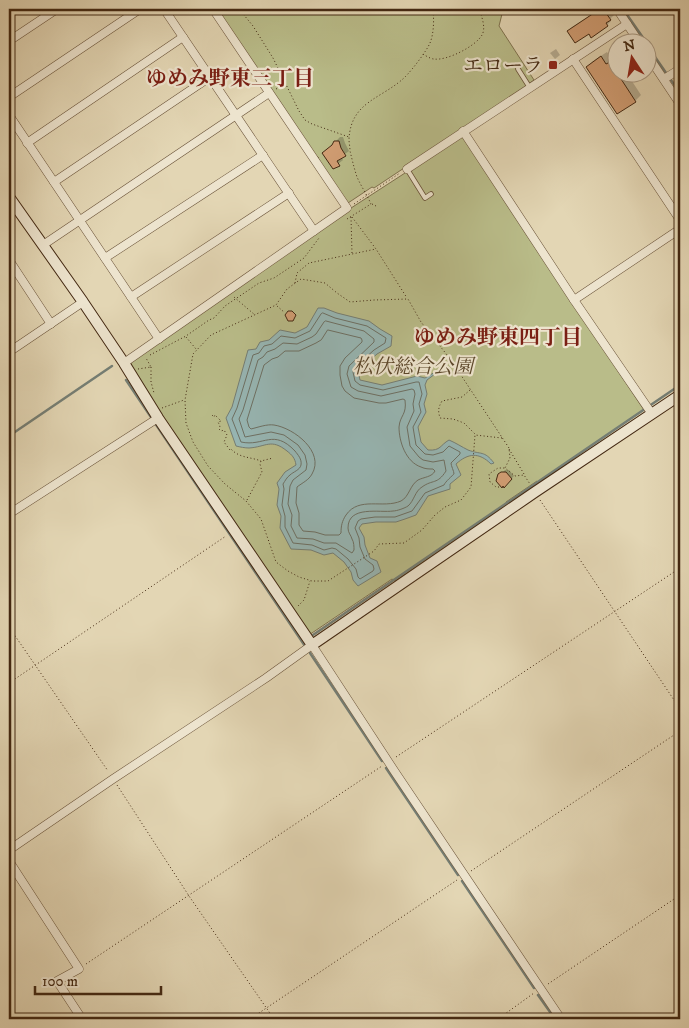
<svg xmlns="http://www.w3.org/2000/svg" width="689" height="1028" font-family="'IM FELL DW Pica','Noto Serif JP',serif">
  <rect width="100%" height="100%" fill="#e3d6b4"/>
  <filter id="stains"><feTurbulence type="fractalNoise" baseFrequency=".004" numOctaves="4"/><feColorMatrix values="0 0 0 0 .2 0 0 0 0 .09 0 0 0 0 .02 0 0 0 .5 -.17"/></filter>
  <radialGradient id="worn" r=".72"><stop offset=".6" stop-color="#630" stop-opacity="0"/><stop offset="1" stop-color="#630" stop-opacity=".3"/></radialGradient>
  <g fill="#b9bc89" stroke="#7e724e">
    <path d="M 217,9 L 499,9 L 502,14 L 499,26 L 534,80 L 526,86 L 526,87 L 374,188 L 372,187 L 348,203 L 346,200 L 344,201 L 317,160 L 319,158 L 317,156 L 315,157 Z"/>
    <path d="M 462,136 L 644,410 L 592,445 L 539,484 L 537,481 L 506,502 L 508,505 L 395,581 L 392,579 L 306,637 L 126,364 L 348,210 Z"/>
  </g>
  <path fill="#97b7b5" stroke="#757e74" d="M 318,308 L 324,308 L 337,313 L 369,321 L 380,329 L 392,336 L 391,346 L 377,354 L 358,371 L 360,380 L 382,385 L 417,376 L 425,378 L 447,365 L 427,380 L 425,385 L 427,394 L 424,404 L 426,412 L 418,427 L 421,442 L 428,450 C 441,451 440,445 449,440 C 456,443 462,447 468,450 C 481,455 484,450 494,463 L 491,464 C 479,452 468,453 456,464 L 461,475 L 450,484 L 450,489 L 428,496 L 416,515 L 405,519 L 396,522 L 376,522 L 362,524 L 359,528 L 364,537 L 365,545 L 370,558 L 377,561 L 381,572 L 358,586 L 353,580 L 351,572 L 344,562 L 333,553 L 324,555 L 311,550 L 291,549 L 280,528 L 281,516 L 277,505 L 279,489 L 277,483 L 285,472 L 296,465 C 295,458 292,455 287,451 C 271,438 266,447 249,448 C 245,448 240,447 236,446 L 226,418 L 232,407 L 248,350 L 256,349 L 260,342 L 269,340 L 280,330 L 295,333 L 307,327 Z"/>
  <g fill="#0003">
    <path d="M 600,9 L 610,9 L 614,15 L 610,19 L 611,21 L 607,25 L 589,33 L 568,31 L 572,27 Z"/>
    <path d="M 556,49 L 560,55 L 555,59 L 550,53 Z"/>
    <path d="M 607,52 L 612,59 L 616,57 L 616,72 L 626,72 L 641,95 L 635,101 L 587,67 L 593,61 Z"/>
    <path d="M 340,137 L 343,137 L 345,143 L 349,151 L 341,157 L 343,160 L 333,168 L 335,142 Z"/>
    <path d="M 505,470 L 509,470 L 514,476 L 504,486 L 498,477 Z"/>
  </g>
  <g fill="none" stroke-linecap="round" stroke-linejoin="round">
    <g stroke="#6d7064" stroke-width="1">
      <path d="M 323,313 L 335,318 L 367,326 L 386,338 L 385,343 L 374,350 L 354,368 L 353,372 L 355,381 L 360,385 L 383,390 L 416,382 L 419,382 L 422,394 L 419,404 L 421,412 L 413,427 L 416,445 L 425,454 L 433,455 L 443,452 L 449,446 L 460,452 L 460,454 L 451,463 C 451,466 454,471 454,474 C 453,475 445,482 444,485 L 425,493 L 412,511 L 395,517 L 375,517 L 361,519 L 358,521 L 355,528 L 359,538 L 360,547 L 365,559 L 373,565 L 374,569 L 373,571 L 360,579 L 358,577 L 356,569 L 348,559 L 336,549 L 332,548 L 324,550 L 312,545 L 293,543 L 285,527 L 285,516 L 282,505 L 284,489 L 283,484 C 285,481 287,477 290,475 C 293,472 300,470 301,465 C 302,459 298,455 295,451 C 273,428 264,447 241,442 L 232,419 L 237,408 L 253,355 L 259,353 L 264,346 L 272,344 L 281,336 L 295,338 L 310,331 L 321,314 Z"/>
      <path d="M 326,321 L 364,331 L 374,339 L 374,342 L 349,366 L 347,374 L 351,387 L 358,391 L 381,396 L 412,389 L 414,390 L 415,394 L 413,404 L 414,411 L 407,427 L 410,446 L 419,457 L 423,460 L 433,462 L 444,460 L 446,471 C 437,485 433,479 422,487 C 415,491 414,501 408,506 C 405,508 397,511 393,511 C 380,513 348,505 348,528 C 348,533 351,535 352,539 C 354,542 354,547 354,550 L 352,553 L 336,543 L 324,543 L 313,539 L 297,538 L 291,526 L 292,515 L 288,504 L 290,486 L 293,480 L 306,470 L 307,464 L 305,455 L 298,445 L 284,435 L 271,432 L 245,437 L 239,419 L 243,410 L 258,360 L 263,357 L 267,352 L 275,349 L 283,343 L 297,344 L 312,337 L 316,334 L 324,322 Z"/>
      <path d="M 328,330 L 361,338 L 362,340 L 362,342 L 345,358 L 340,366 L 340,375 L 342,386 L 345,391 L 354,398 L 379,403 L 386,403 L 403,399 L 405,400 C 407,415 400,415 399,427 C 399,442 406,462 421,467 C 425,469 429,469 433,469 L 435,471 C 432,477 424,477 418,480 C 410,485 409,497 401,501 C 383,509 359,496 346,515 C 342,521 341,526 341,533 L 339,535 L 325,535 L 315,532 L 303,531 L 299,525 L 299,513 L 296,503 L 297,487 C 302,483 309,480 312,474 C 325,452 294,428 274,425 C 267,424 259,427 251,429 L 249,427 L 247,420 L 264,365 L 272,359 L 278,357 L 285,351 L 299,351 L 316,343 L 321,340 Z"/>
    </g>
    <g stroke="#757e74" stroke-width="2.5">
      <path d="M 623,9 L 646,42"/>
      <path d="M 646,44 L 680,93"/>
      <path d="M 126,380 L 305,646"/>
      <path d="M 9,436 L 112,366"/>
      <path d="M 310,637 L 680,385"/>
      <path d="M 310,653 L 382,761"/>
      <path d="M 386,768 L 458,875"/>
      <path d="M 462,881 L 534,988"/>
      <path d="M 538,995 L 555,1019"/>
    </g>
  </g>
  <g fill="#d29e74" stroke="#432812">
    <path d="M 600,9 L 603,9 L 611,20 L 606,23 L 608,26 L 591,38 L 589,34 L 575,43 L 567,31 Z"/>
    <path d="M 601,56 L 606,64 L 610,62 L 636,102 L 617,114 L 586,67 Z"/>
    <path d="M 334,141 L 339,141 L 341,148 L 346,156 L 337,161 L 340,166 L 333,169 L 322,153 L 332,145 Z"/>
    <path d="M 288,311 L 292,311 L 296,315 L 293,321 L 288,321 L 285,315 Z"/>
    <path d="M 501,472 L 506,472 L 512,479 L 504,488 L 503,486 L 502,488 L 496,481 L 498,474 Z"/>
  </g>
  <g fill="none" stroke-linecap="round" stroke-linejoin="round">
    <defs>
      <g id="lane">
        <path d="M 518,69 L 530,88"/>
        <path d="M 407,169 L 425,198 L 431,194"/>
      </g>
      <g id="street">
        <path d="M 164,9 L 314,231"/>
        <path d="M 617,9 L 639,42"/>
        <path d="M 9,41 L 57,9"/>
        <path d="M 646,53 L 680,104"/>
        <path d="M 573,59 L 680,220"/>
        <path d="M 664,79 L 680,69"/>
        <path d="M 9,97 L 140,9"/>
        <path d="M 9,115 L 131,297 L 159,339"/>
        <path d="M 463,131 L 574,300 L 652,414"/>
        <path d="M 27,143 L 183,37"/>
        <path d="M 407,169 L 627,24"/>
        <path d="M 54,182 L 210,77"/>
        <path d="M 43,245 L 269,93"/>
        <path d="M 105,258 L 263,155"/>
        <path d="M 9,260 L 51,324"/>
        <path d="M 131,297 L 289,193"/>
        <path d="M 574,300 L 680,229"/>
        <path d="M 9,352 L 83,302"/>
        <path d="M 124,363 L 347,208 L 213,9"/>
        <path d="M 9,514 L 158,418"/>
        <path d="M 9,850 L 113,779 L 266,678 L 312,645 L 395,772 L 561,1019"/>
        <path d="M 9,861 L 79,969 L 57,981 L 82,1019"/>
      </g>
      <path id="secondary" d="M 9,197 L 83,302 L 124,363 L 158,418 L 312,645 L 535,492 L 680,395"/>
    </defs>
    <use href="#lane" stroke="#6b543a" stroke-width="5.5"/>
    <use href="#street" stroke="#6b543a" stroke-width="9"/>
    <use href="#secondary" stroke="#432812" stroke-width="12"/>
    <g stroke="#432812" stroke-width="1" stroke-dasharray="1 2.5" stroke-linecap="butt">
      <path d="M 239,9 L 253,26 L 273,58 L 299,111 L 305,120 L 312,124 L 349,137"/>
      <path d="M 423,54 C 426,56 431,59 434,59 C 447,61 476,46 482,35 C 486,28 482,17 479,9"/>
      <path d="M 276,89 L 286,84"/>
      <path d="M 354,204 L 400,173"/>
      <path d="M 372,204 L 378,207"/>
      <path d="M 351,217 L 352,253"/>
      <path d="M 352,217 L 376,249 L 407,298"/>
      <path d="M 347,219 L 371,204 C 367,195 361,186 357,177 C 354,168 352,159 350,151 C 350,147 349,143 349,139 C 351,101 382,99 405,77 C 412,70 426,52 430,43 C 434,33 434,20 433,9"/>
      <path d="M 295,283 L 297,273 L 309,263 L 376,249"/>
      <path d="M 234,297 L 255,315"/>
      <path d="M 277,306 L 284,312"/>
      <path d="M 186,337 L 196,349"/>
      <path d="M 150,355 L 186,336 L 209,320 L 214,318 L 225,306 L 259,283 L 274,278 L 304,258 L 319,238"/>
      <path d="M 151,367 L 151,382 L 154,393"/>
      <path d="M 138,369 L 151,367 L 146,358"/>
      <path d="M 470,390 L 462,397 L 442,401 C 438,408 438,411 440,418 L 453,419 L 464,423 L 475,434"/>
      <path d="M 162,408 L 184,400"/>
      <path d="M 212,415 L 214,417 L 215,415 L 221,421 L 218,422 L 220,426 L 219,429 L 221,431 L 224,430 L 227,435 L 224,442 L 230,450 L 231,449 C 239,458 251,457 261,461"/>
      <path d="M 502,438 L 475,435 L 471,487 L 461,500 L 445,507 L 435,515 L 422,530 L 404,543 L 379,544 L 374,551 L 328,581 L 312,581 L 299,577 L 288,571 L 276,562 L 261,519 L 246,501 L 225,484 L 208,466 L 193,442 L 186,423 L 185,400 L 193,354 L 211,335 L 276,305 L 287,289 L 301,279 L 325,283 L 337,293 L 350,302 L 374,300 L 408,299 L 421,322 L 451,360 L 509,448 L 510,458 L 505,468 L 515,476 L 524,475 L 530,484"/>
      <path d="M 509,449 L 524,474"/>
      <path d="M 499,487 L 496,487 L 490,482 L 489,474 L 498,468 L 505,468"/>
      <path d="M 247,500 L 262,472 L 260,464 L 261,461 L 273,458"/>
      <path d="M 540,500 L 680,709"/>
      <path d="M 298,606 L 304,600 L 310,581"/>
      <path d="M 9,627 L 108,771"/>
      <path d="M 9,683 L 226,536"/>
      <path d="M 396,757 L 680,568"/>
      <path d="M 117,785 L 189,896 L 274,1019"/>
      <path d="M 471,871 L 680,731"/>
      <path d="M 86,964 L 382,766"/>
      <path d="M 548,984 L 680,895"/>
      <path d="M 250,1019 L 457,880"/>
      <path d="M 498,1019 L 534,993"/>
    </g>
    <use href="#lane" stroke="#ede4ce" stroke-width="4"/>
    <use href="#street" stroke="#ede4ce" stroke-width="8"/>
    <use href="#secondary" stroke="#ede4ce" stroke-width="10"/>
  </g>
  <rect fill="#8f2418" stroke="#ede4ce" stroke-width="2" x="548" y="60" width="10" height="10" rx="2.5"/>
  <g text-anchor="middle" stroke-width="4.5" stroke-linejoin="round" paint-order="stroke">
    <g font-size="20" fill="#432812" stroke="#ede4ce" text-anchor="end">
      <text x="543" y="72">エローラ</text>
    </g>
    <g font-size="20" font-style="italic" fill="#5b462a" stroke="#ede4ce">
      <text x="413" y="373">松伏総合公園</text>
    </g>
    <g font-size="21" font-weight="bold" fill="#7a1f14" stroke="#ede4ce">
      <text x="230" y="85">ゆめみ野東三丁目</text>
      <text x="498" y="344">ゆめみ野東四丁目</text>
    </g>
  </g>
  <rect width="689" height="1028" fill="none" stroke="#e3d6b4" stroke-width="30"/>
  <rect x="10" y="10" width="669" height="1008" fill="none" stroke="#432812" stroke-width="2.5"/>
  <rect x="15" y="15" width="659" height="998" fill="none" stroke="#432812"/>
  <g transform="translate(632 58) rotate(348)"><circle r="24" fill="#ede4ce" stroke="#a99983"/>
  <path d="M0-4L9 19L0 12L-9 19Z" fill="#8f2418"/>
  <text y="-8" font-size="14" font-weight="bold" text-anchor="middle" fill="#432812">N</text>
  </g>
  <path d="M35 986v8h126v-8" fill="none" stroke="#432812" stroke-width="2.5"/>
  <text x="42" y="986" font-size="15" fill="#432812" stroke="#ede4ce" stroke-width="4" paint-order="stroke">100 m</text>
  <rect width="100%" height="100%" filter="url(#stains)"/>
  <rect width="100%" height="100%" fill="url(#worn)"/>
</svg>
